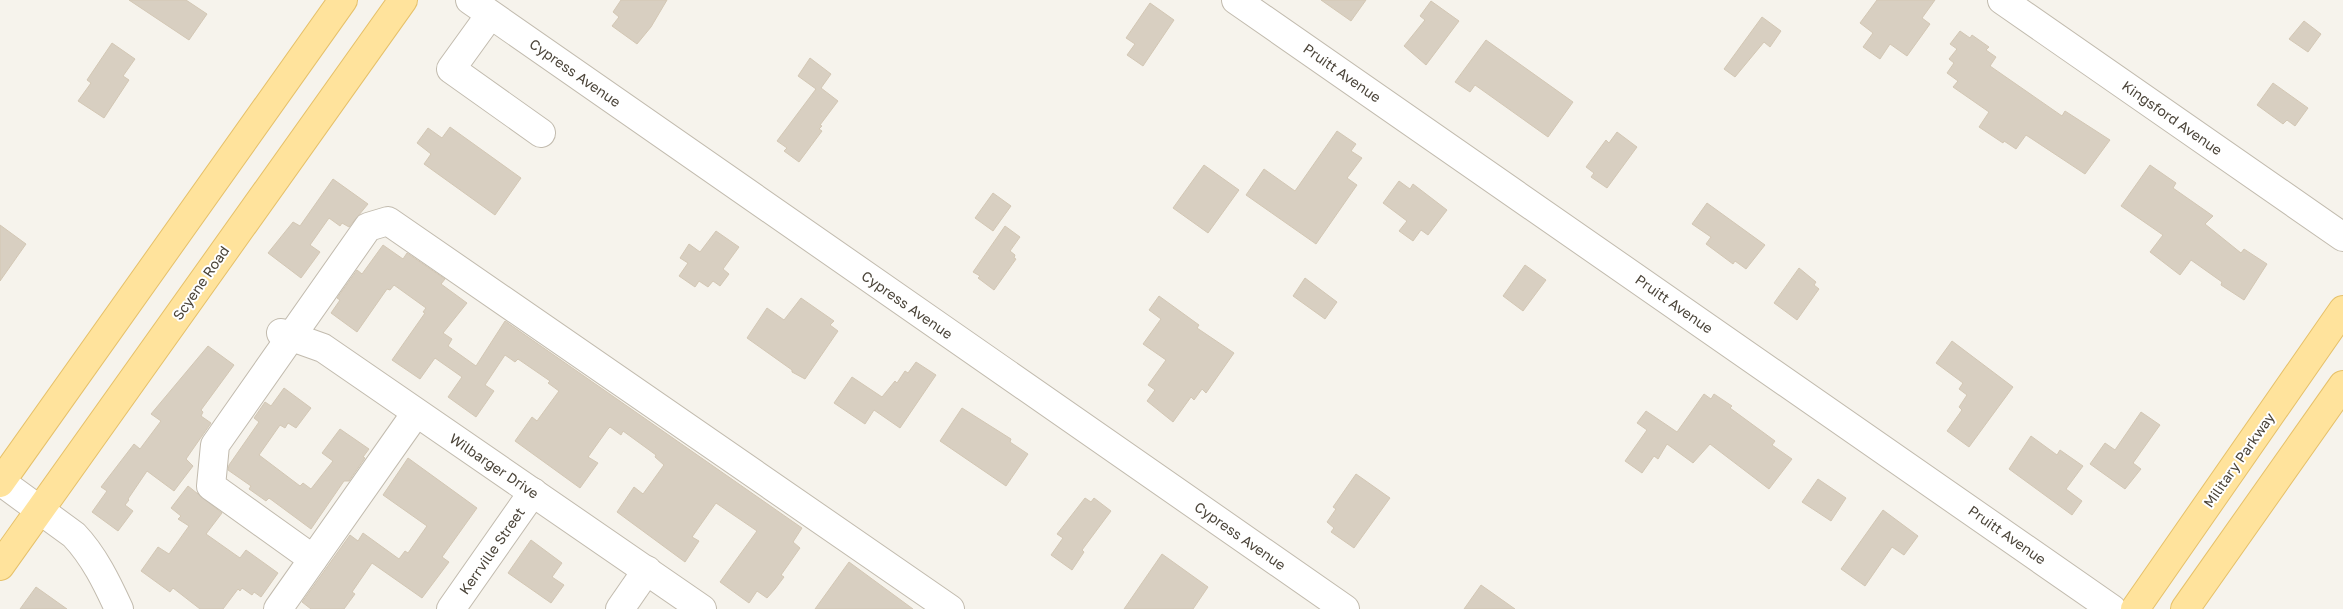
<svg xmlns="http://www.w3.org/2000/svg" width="2343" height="609" font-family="'Golos Text',sans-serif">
  <rect width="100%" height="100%" fill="#f6f3ec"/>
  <g fill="#d8cfc1" stroke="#d3c7b4">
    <path d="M 129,0 L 186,0 L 207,14 L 189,40 Z"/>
    <path d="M 621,0 L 667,0 L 651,27 L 637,44 L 612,26 L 619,17 L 613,12 Z"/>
    <path d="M 1321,0 L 1366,0 L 1351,21 Z"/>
    <path d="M 1877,0 L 1935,0 L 1922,18 L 1930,24 L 1907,56 L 1890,44 L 1880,59 L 1863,47 L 1873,33 L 1860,23 Z"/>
    <path d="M 1431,1 L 1459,21 L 1426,65 L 1404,46 L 1425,20 L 1420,16 Z"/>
    <path d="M 1150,3 L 1174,20 L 1143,66 L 1127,55 L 1135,44 L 1126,38 Z"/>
    <path d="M 1762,17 L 1781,31 L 1770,47 L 1764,42 L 1735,77 L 1724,69 Z"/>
    <path d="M 2304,21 L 2321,34 L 2308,52 L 2289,39 Z"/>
    <path d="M 1960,31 L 1970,38 L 1972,35 L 1989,47 L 1986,50 L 1996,57 L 1990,66 L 2062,116 L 2065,111 L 2110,140 L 2085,174 L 2026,135 L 2016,149 L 2004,141 L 2003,143 L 1979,127 L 1989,112 L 1953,87 L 1958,81 L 1947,73 L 1954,63 L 1949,59 L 1957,49 L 1950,44 Z"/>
    <path d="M 1486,40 L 1573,102 L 1548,137 L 1475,85 L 1470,92 L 1455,82 Z"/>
    <path d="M 112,43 L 135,59 L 123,76 L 129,80 L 104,118 L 78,101 L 91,83 L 87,80 Z"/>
    <path d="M 810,58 L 831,74 L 821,88 L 838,101 L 820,125 L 822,126 L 819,129 L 822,131 L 799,162 L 784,151 L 787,148 L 777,141 L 816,89 L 798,76 Z"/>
    <path d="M 2273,83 L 2308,108 L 2295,126 L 2287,120 L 2283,124 L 2257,105 Z"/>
    <path d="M 450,127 L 521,178 L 495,215 L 424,164 L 431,154 L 417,143 L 428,128 L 442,138 Z"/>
    <path d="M 1337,131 L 1356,144 L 1351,151 L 1362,158 L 1347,178 L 1357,185 L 1316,244 L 1246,195 L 1264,169 L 1295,191 Z"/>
    <path d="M 1617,132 L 1637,147 L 1607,188 L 1591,177 L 1594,173 L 1586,167 L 1606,140 L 1609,143 Z"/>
    <path d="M 1204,165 L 1239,190 L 1208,233 L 1173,208 Z"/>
    <path d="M 2150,165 L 2176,183 L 2173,188 L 2213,216 L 2205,224 L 2241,253 L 2244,249 L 2267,264 L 2244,300 L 2221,285 L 2222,282 L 2191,260 L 2180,275 L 2150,252 L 2163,235 L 2121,206 Z"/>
    <path d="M 333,179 L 368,204 L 349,227 L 342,223 L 340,226 L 329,218 L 310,245 L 320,252 L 301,278 L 268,253 L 293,222 L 300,226 Z"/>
    <path d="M 1399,181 L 1410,189 L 1413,184 L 1447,210 L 1428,235 L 1421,230 L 1413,241 L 1399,231 L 1407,221 L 1383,203 Z"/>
    <path d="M 993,193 L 1011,206 L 993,231 L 975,218 Z"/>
    <path d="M 1707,203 L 1765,245 L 1746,269 L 1735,261 L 1733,264 L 1706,244 L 1711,237 L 1692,224 Z"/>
    <path d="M 0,225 L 26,244 L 0,281 Z"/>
    <path d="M 1005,226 L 1020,237 L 1010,251 L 1015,255 L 1014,258 L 1016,259 L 994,290 L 978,278 L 980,276 L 973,272 Z"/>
    <path d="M 716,231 L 739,247 L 723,269 L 729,274 L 720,286 L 713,281 L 708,287 L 699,281 L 695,287 L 679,276 L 688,263 L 680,258 L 689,244 L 700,252 Z"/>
    <path d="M 383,245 L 403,259 L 407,253 L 445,279 L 441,284 L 467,303 L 443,333 L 452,339 L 448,346 L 476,366 L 505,321 L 802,528 L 793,542 L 800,548 L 781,575 L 784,577 L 775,589 L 767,598 L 757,591 L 749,603 L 720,582 L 757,531 L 716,503 L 692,537 L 699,541 L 685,562 L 617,512 L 634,487 L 643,494 L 664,465 L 655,457 L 656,455 L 623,431 L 621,435 L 610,427 L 608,429 L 588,457 L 598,463 L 580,488 L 515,441 L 532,417 L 537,421 L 559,391 L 548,383 L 550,381 L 518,359 L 515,362 L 505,355 L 485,385 L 494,391 L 476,417 L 448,397 L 462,377 L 435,358 L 420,379 L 392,360 L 425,313 L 423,312 L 426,308 L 394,285 L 390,290 L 387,289 L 357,332 L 331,313 L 340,300 L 337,298 L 357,270 L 362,274 Z"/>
    <path d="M 1525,265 L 1546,280 L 1523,311 L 1503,296 Z"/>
    <path d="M 1799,268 L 1816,282 L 1814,285 L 1819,289 L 1797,320 L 1774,303 Z"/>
    <path d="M 1305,278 L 1337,302 L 1325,319 L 1293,296 Z"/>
    <path d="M 1159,296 L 1199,325 L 1197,328 L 1234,353 L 1206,393 L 1202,389 L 1194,400 L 1191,397 L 1173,422 L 1147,401 L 1155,390 L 1148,385 L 1166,360 L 1143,344 L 1161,319 L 1149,310 Z"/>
    <path d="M 801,298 L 834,321 L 830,325 L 838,331 L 805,379 L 792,372 L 792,370 L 747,338 L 767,308 L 784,320 Z"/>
    <path d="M 1952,341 L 2013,387 L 1969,447 L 1947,431 L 1962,410 L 1959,407 L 1967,395 L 1959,389 L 1963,383 L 1936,363 Z"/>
    <path d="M 208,346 L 234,365 L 201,410 L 203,412 L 201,416 L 211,423 L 186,459 L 193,466 L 174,491 L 147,471 L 128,499 L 129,500 L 125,505 L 133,511 L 118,531 L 92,512 L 107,491 L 101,487 L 134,444 L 140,449 L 161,421 L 151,414 Z"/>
    <path d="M 916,362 L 936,375 L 900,428 L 874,410 L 865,424 L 834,403 L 852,377 L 882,397 L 895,381 L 897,383 L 905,371 L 908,373 Z"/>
    <path d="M 284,388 L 311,408 L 296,428 L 288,423 L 285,428 L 280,425 L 259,455 L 300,486 L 303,483 L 311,489 L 333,461 L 322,453 L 340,429 L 369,449 L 363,457 L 365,458 L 349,481 L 344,481 L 311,529 L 269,498 L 266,501 L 249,489 L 251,486 L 228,470 L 229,465 L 259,422 L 254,418 L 265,402 L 271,406 Z"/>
    <path d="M 1704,394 L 1711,399 L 1714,394 L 1732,406 L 1730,408 L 1775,441 L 1772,445 L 1792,459 L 1769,489 L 1710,444 L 1693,463 L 1667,444 L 1658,459 L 1654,456 L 1642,473 L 1625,461 L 1647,430 L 1637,423 L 1646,411 L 1677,432 Z"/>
    <path d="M 962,408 L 1011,439 L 1010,442 L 1028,454 L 1006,486 L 940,441 Z"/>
    <path d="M 2141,412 L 2160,425 L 2133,463 L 2141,469 L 2125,489 L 2090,464 L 2105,443 L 2115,450 Z"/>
    <path d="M 2031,436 L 2057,455 L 2060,450 L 2083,466 L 2066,489 L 2082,501 L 2072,515 L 2009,469 Z"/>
    <path d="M 408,458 L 477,508 L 442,557 L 449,562 L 422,598 L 372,563 L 352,592 L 355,594 L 344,609 L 311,609 L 302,602 L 350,535 L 358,541 L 363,533 L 399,559 L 405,551 L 408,553 L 427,526 L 383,495 Z"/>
    <path d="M 1356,474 L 1390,498 L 1354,548 L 1331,532 L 1334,528 L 1327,522 L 1336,509 L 1333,507 Z"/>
    <path d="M 1818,479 L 1846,498 L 1831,521 L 1802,502 Z"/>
    <path d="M 188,486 L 222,513 L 206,534 L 240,558 L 246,550 L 278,573 L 261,597 L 254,592 L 252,595 L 242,588 L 240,591 L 238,589 L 223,609 L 200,609 L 173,588 L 170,592 L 141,571 L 158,547 L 169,554 L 189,526 L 178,519 L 181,516 L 171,508 Z"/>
    <path d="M 1085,498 L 1091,502 L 1094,498 L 1111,511 L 1082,550 L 1084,552 L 1072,570 L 1051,555 L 1063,538 L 1057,534 Z"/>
    <path d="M 1883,510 L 1918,536 L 1904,555 L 1892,547 L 1865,586 L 1841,569 Z"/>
    <path d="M 531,540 L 562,563 L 552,577 L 564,585 L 551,603 L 508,573 Z"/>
    <path d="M 1162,554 L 1208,587 L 1193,609 L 1124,609 Z"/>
    <path d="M 849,562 L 913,609 L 815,609 Z"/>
    <path d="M 1481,585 L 1515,609 L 1464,609 Z"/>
    <path d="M 36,587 L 67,609 L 20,609 Z"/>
  </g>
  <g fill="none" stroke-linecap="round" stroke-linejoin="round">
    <defs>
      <g id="minor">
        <path d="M 470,0 L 1345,609"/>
        <path d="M 1236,0 L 2112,609"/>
        <path d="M 2002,0 L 2343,237"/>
        <path d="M 490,15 L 451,69 L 541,133"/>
        <path d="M 281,333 L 323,348 L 702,609"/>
        <path d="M 0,481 L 74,535 C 94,556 107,583 119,609"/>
        <path d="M 313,559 L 211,486 L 215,445 L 368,227 L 388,221 L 950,609"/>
        <path d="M 278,609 L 416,413"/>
        <path d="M 451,609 L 533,492"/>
        <path d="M 620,609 L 647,570"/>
      </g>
      <g id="major">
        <path d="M 0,483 L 343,0"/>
        <path d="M 0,566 L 403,0"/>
        <path d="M 2135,609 L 2343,310"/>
        <path d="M 2185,609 L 2343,385"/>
      </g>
    </defs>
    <use href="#minor" stroke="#c2bbae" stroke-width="30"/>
    <use href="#major" stroke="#e6c16a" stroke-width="30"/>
    <use href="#minor" stroke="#fff" stroke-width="28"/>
    <use href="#major" stroke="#ffe39c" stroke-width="28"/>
  </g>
  <g text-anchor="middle" stroke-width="4" stroke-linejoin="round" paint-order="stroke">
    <g font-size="14" fill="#4b4439" stroke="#fff">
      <text transform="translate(575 73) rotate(35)" y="5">Cypress Avenue</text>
      <text transform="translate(1342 73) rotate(35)" y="5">Pruitt Avenue</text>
      <text transform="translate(2172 118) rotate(35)" y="5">Kingsford Avenue</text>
      <text transform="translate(201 283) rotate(-55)" y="5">Scyene Road</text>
      <text transform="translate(1674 304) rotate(35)" y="5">Pruitt Avenue</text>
      <text transform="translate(907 305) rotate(35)" y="5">Cypress Avenue</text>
      <text transform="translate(2239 460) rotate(-55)" y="5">Military Parkway</text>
      <text transform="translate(494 466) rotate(34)" y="5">Wilbarger Drive</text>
      <text transform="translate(2007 535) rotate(35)" y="5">Pruitt Avenue</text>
      <text transform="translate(1240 536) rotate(35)" y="5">Cypress Avenue</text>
      <text transform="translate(492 551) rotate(-55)" y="5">Kerrville Street</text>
    </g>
  </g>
</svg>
